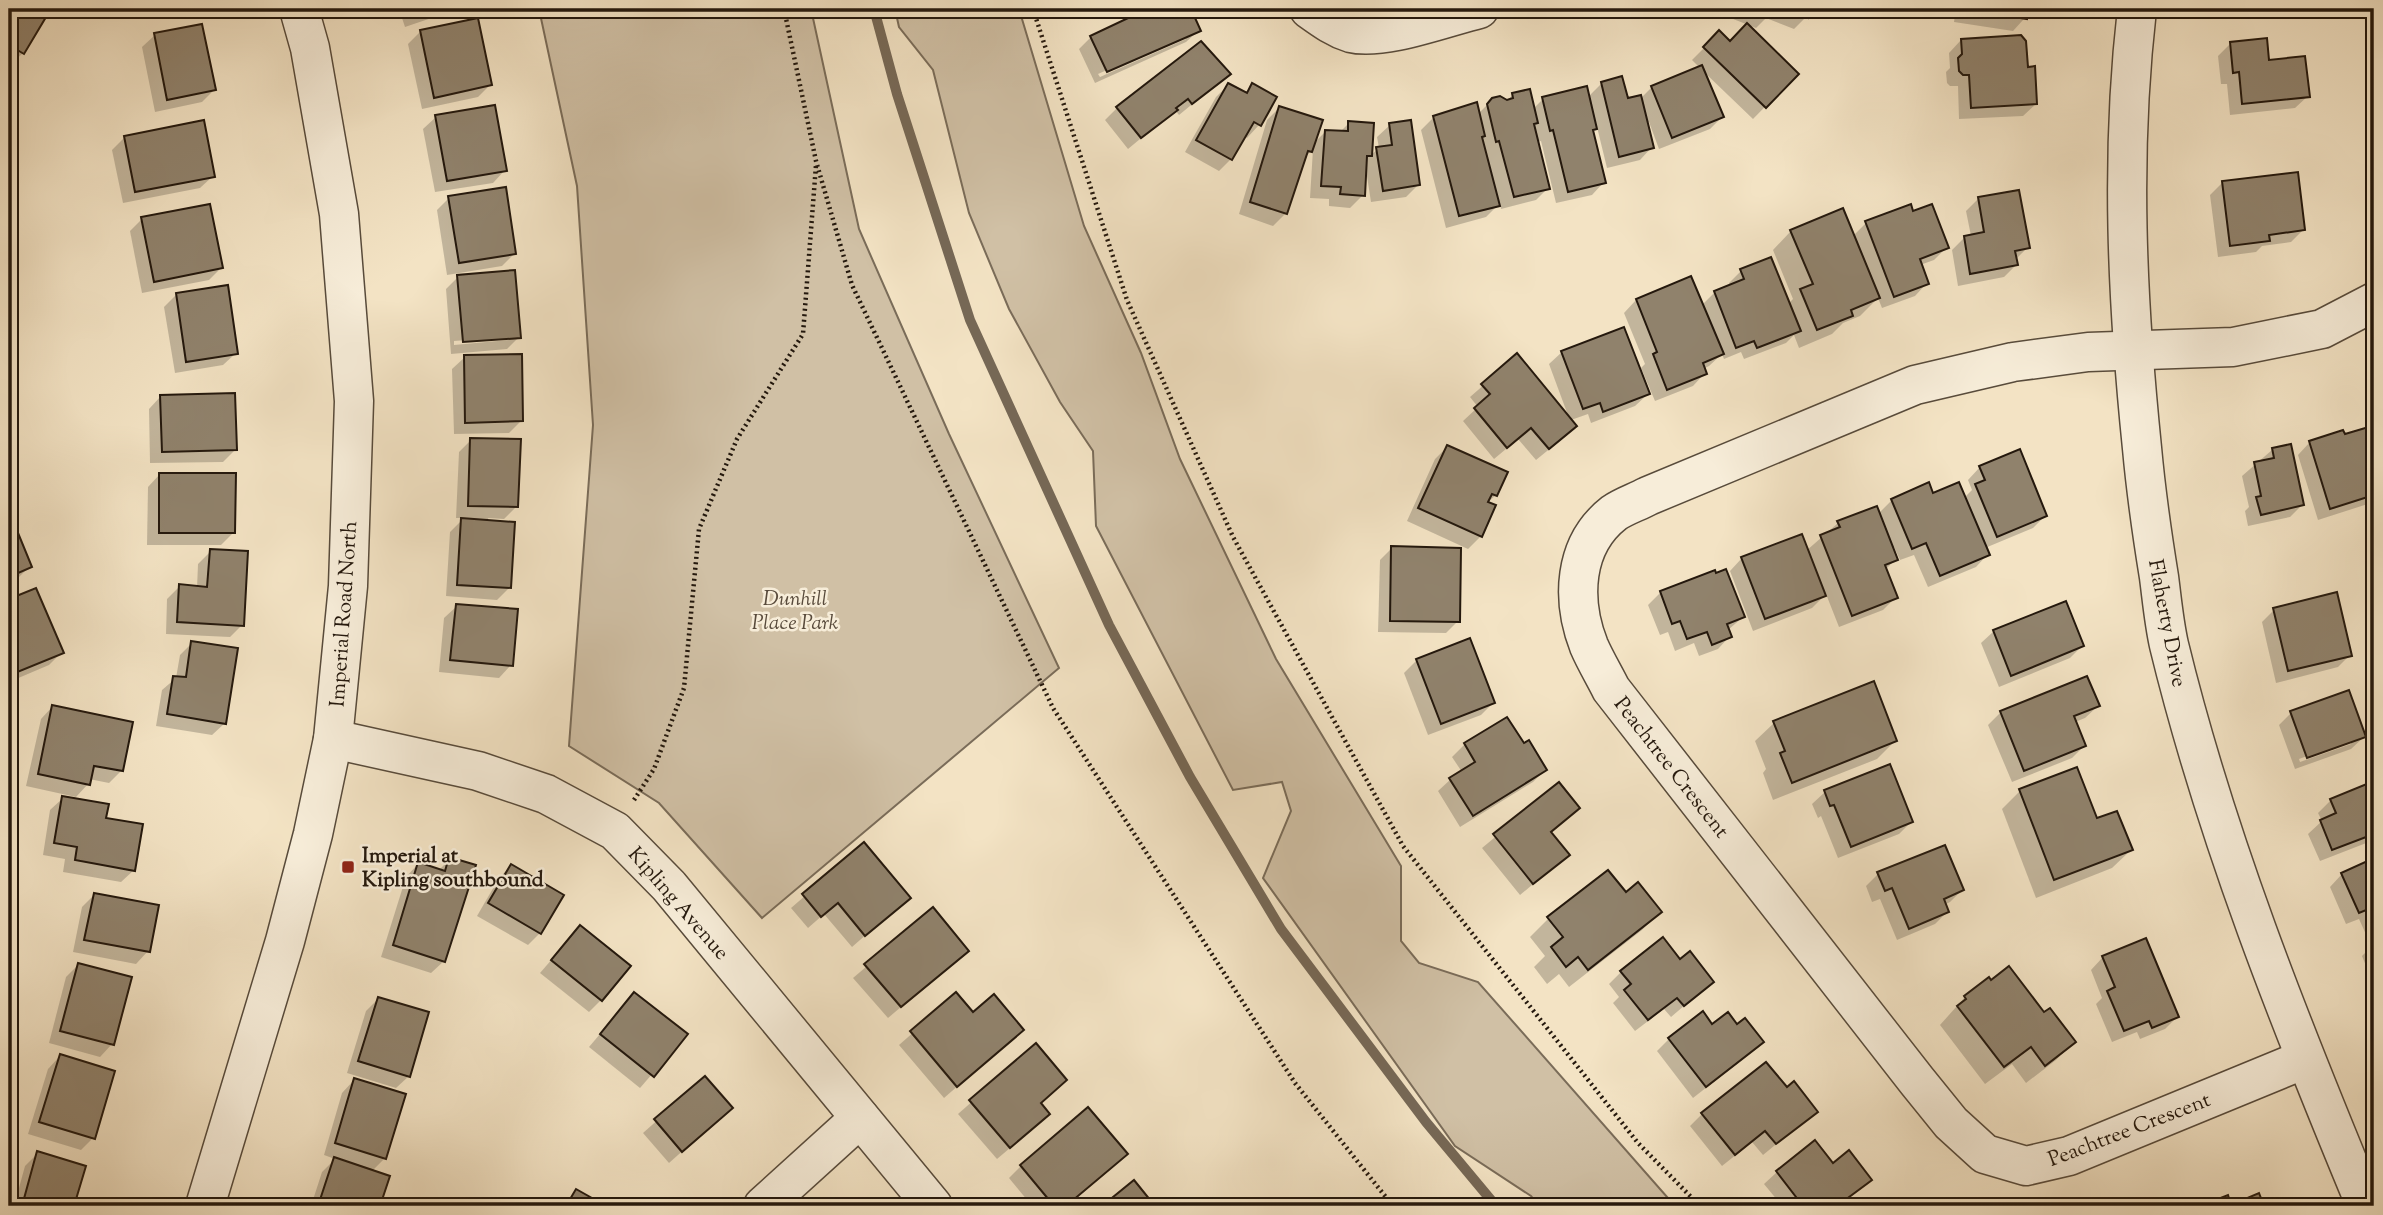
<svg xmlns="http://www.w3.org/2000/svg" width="2383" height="1215" font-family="'Sorts Mill Goudy',serif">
  <rect width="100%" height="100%" fill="#f3e3c4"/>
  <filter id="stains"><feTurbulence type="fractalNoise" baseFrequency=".00286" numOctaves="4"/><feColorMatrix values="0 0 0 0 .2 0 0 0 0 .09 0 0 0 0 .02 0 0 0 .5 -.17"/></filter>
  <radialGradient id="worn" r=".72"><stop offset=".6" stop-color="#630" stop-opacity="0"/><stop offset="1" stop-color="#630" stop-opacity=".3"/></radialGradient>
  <g fill="#d0c0a5" stroke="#7a6c59" stroke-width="2">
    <path d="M 539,9 L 811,9 L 859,229 L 949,434 L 1059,668 L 762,918 L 659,803 L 569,746 L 593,425 L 577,186 Z"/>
    <path d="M 895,9 L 1019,9 L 1084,226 L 1141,353 L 1180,459 L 1276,659 L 1401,866 L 1401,941 L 1419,963 L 1478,982 L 1675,1206 L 1539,1206 L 1531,1196 L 1455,1146 L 1263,878 L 1291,811 L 1282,782 L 1233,790 L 1096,526 L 1093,451 L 1060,402 L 1009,309 L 969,213 L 933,70 L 899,27 Z"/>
  </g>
  <g fill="#0003" fill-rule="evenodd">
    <path d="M 9,9 L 29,9 L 43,17 L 23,53 L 10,65 Z"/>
    <path d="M 399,9 L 458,9 L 405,27 Z"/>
    <path d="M 1147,9 L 1189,9 L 1199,30 L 1186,42 L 1095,83 L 1079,49 L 1091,37 L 1138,15 ZM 1186,35 L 1186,39 L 1100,77 L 1098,74 Z"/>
    <path d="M 1725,9 L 1810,9 L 1806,17 L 1794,29 L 1766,18 L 1756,28 L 1723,15 Z"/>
    <path d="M 1956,9 L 2033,9 L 2013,31 L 1954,22 Z"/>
    <path d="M 420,32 L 490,85 L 478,97 L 422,109 L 408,44 Z"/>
    <path d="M 1719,33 L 1729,43 L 1797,74 L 1753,119 L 1703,71 L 1722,117 L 1710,129 L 1659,149 L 1649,122 L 1646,123 L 1652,147 L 1640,160 L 1607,168 L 1597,127 L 1592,132 L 1604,182 L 1592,195 L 1556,203 L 1541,141 L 1537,142 L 1548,188 L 1536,200 L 1501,209 L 1500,203 L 1486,217 L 1446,228 L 1421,130 L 1434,117 L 1478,114 L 1492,100 L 1506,101 L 1513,95 L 1533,109 L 1543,99 L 1588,97 L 1602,83 L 1627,101 L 1640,99 L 1652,87 L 1700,68 L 1692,60 Z"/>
    <path d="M 155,35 L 214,90 L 202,102 L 155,112 L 142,47 Z"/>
    <path d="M 1961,40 L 2026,68 L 2036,104 L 2023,116 L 1959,119 L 1958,86 L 1950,86 L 1947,83 L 1946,72 L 1950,68 L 1949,53 Z"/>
    <path d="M 2231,43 L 2268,62 L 2308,96 L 2295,108 L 2230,115 L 2227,84 L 2221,84 L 2218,56 Z"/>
    <path d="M 1229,74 L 1179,115 L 1175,110 L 1128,149 L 1105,120 L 1117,108 Z"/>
    <path d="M 1228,85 L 1244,94 L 1253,85 L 1275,98 L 1259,125 L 1247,138 L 1244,136 L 1231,159 L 1219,171 L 1185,152 L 1216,97 Z"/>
    <path d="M 1279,108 L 1313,144 L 1325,132 L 1340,132 L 1349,123 L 1370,156 L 1379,148 L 1377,137 L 1390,125 L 1418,185 L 1406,197 L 1371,202 L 1366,170 L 1363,195 L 1350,208 L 1329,206 L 1329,199 L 1310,198 L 1313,149 L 1303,159 L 1286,213 L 1273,226 L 1239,214 L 1267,120 Z"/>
    <path d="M 436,117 L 505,170 L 493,183 L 435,192 L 423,129 Z"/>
    <path d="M 124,138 L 213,176 L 200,188 L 123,203 L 112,150 Z"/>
    <path d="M 2223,182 L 2303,230 L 2291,242 L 2262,246 L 2256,252 L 2218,257 L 2210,195 Z"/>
    <path d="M 449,198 L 514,254 L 502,266 L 447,275 L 437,210 Z"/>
    <path d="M 1978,199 L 2028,247 L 2015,260 L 2016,265 L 2004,277 L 1958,286 L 1952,250 L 1965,237 L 1971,236 L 1966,211 Z"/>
    <path d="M 1912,213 L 1947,247 L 1934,260 L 1920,265 L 1927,283 L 1915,296 L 1882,308 L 1878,298 L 1860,316 L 1843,323 L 1832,334 L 1799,348 L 1794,335 L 1786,343 L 1744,359 L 1741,352 L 1724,359 L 1722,354 L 1709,366 L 1703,369 L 1705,373 L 1693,386 L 1655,401 L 1641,368 L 1645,364 L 1624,313 L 1636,300 L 1701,306 L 1715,292 L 1730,286 L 1729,283 L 1741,271 L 1788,304 L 1793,299 L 1773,250 L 1791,231 L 1853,236 L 1866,223 Z"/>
    <path d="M 142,219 L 221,268 L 209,280 L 142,293 L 130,231 Z"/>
    <path d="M 458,277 L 519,337 L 507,349 L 451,354 L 446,289 ZM 508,337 L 508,340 L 454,345 L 454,341 Z"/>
    <path d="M 177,294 L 236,353 L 223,365 L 175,373 L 164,307 Z"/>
    <path d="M 1562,352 L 1648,394 L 1635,406 L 1591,423 L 1588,414 L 1571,420 L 1563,438 L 1536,460 L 1518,439 L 1494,459 L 1463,421 L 1478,407 L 1470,397 L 1517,356 L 1569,418 L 1549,364 Z"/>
    <path d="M 465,357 L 521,421 L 509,433 L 454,434 L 452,369 Z"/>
    <path d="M 161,396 L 235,450 L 223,462 L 150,463 L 149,409 Z"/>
    <path d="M 2371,428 L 2374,439 L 2374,502 L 2318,520 L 2298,455 L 2310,442 L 2344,437 Z"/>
    <path d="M 471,440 L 517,506 L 504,519 L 488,518 L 509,588 L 497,600 L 446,596 L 450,532 L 464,518 L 456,518 L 459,452 Z"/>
    <path d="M 1447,447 L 1496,495 L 1487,503 L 1481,536 L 1468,549 L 1407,521 L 1435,459 Z"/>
    <path d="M 2272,450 L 2303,504 L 2290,517 L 2248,526 L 2245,511 L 2249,507 L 2242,476 Z"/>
    <path d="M 1980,467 L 2045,516 L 2033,528 L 1985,548 L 1988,554 L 1976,567 L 1928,587 L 1914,555 L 1900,560 L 1894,547 L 1891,548 L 1896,559 L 1885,570 L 1896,597 L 1883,610 L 1839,627 L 1826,594 L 1812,608 L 1753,631 L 1730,571 L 1742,558 L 1806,551 L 1838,523 L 1878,514 L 1892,500 L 1932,496 L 1964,498 L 1972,490 L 1968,480 Z"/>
    <path d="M 160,474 L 234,532 L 221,545 L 147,545 L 148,487 Z"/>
    <path d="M 9,516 L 29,567 L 17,579 L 9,583 Z"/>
    <path d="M 1392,548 L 1458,621 L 1446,633 L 1378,632 L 1380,560 Z"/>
    <path d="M 211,551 L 242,625 L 230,637 L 166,634 L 167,599 L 180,586 L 197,588 L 198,564 Z"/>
    <path d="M 35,590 L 62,652 L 49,665 L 9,682 L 9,601 Z"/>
    <path d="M 1661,592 L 1743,617 L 1728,630 L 1730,636 L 1718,649 L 1699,656 L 1694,643 L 1675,651 L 1668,632 L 1660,635 L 1648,605 Z"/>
    <path d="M 457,606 L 511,665 L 499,678 L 439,672 L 444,618 Z"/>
    <path d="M 2274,610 L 2350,655 L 2338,667 L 2276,683 L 2262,622 Z"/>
    <path d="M 1994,631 L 2082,646 L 2070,658 L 1999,687 L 1981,643 Z"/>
    <path d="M 192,643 L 225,723 L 212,735 L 156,726 L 162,690 L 176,678 L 180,655 Z"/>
    <path d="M 1417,660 L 1493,703 L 1481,715 L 1428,735 L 1404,673 Z"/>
    <path d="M 1873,683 L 1895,741 L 1877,759 L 1773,800 L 1763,773 L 1766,769 L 1755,741 L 1774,723 Z"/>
    <path d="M 53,706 L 121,771 L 109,783 L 89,779 L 88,784 L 76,797 L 26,786 L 41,719 Z"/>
    <path d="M 2098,706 L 2085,718 L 2075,722 L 2084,746 L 2072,758 L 2012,782 L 1988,725 L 2001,712 Z"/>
    <path d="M 2291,713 L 2364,737 L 2351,749 L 2295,769 L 2279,725 ZM 2351,740 L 2351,744 L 2300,762 L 2299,759 Z"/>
    <path d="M 1465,744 L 1524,745 L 1545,770 L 1533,782 L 1460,827 L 1438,791 L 1451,779 L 1462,772 L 1452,757 Z"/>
    <path d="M 2374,783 L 2374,840 L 2320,861 L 2308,834 L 2322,821 L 2318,813 L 2331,800 Z"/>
    <path d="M 1559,784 L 1578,808 L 1550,833 L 1568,855 L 1520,895 L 1482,848 Z"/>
    <path d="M 2020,791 L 2096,820 L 2131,850 L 2112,868 L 2036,898 L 2002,809 Z"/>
    <path d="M 1825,792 L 1911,822 L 1899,834 L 1838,858 L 1821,816 L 1818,818 L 1812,804 Z"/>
    <path d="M 63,798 L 104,819 L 134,870 L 121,882 L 63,872 L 65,859 L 43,855 L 50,810 Z"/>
    <path d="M 864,845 L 908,898 L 852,947 L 824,914 L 808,928 L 791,908 Z"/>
    <path d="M 450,859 L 444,961 L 431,973 L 381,957 L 406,877 L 418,864 L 438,871 Z"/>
    <path d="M 2374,860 L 2374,938 L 2369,941 L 2359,919 L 2346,924 L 2330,887 L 2342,874 Z"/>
    <path d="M 511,866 L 540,933 L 528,945 L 477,916 L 499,878 Z"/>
    <path d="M 1878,874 L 1962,890 L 1950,902 L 1944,905 L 1947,912 L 1935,924 L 1897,940 L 1880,899 L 1872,902 L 1866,886 Z"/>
    <path d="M 94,895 L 148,951 L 136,964 L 73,952 L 82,907 Z"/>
    <path d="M 1625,895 L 1660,912 L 1642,930 L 1569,987 L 1559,974 L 1547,984 L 1534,967 L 1545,956 L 1530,937 L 1548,919 Z"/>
    <path d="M 933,910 L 967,951 L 888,1018 L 853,978 Z"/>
    <path d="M 580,927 L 601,1000 L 589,1012 L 540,973 Z"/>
    <path d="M 2374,944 L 2374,985 L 2362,956 Z"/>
    <path d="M 2103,957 L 2177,1017 L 2165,1029 L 2140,1039 L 2137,1032 L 2112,1042 L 2096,1004 L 2102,998 L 2091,970 Z"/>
    <path d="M 1680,961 L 1712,982 L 1671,1017 L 1664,1009 L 1635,1031 L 1613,1003 L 1619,997 L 1609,984 L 1621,972 Z"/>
    <path d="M 78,965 L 112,1044 L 100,1057 L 49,1043 L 66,977 Z"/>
    <path d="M 634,994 L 686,1035 L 640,1088 L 589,1047 Z"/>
    <path d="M 956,995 L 973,1014 L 1022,1030 L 944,1098 L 899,1045 Z"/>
    <path d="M 1965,997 L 2044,1014 L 2074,1042 L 2056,1060 L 2026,1083 L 2012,1064 L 1985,1084 L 1940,1025 Z"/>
    <path d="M 378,999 L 409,1076 L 396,1088 L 347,1073 L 366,1011 Z"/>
    <path d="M 1712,1026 L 1737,1026 L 1761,1042 L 1749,1054 L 1693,1098 L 1657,1051 L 1669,1039 Z"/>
    <path d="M 1036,1045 L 1039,1104 L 1036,1126 L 997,1159 L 958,1114 Z"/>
    <path d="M 60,1056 L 93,1138 L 81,1150 L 28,1134 L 48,1069 Z"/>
    <path d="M 705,1078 L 731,1108 L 669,1163 L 643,1133 Z"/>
    <path d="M 354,1080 L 385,1158 L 371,1172 L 388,1177 L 378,1206 L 311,1206 L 322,1172 L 335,1159 L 324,1155 L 342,1093 Z"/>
    <path d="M 1786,1089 L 1815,1112 L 1763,1155 L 1752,1142 L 1722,1166 L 1690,1126 L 1702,1114 Z"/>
    <path d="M 38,1153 L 84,1167 L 72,1206 L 14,1206 L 25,1166 Z"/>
    <path d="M 1021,1166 L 1114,1166 L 1066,1206 L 1032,1206 L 1009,1178 Z"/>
    <path d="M 1833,1166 L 1869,1180 L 1838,1206 L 1782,1206 L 1764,1184 L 1777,1172 Z"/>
    <path d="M 576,1191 L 602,1206 L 562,1206 Z"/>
  </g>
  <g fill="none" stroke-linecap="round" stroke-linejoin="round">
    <path stroke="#766856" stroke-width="10" d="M 874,9 L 897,94 L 970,320 L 1109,625 L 1190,777 L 1281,929 L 1426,1122 L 1496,1206"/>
  </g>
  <g fill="#90826c" stroke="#24180d" stroke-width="2">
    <path d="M 9,9 L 32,9 L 46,17 L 24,54 L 9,45 Z"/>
    <path d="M 415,9 L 439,9 L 417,15 Z"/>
    <path d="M 1142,9 L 1191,9 L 1201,31 L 1107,72 L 1090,36 L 1143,11 Z"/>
    <path d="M 1749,9 L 1773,9 L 1770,17 Z"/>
    <path d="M 1785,9 L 1812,9 L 1808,18 Z"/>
    <path d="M 1965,9 L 2028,9 L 2027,19 Z"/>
    <path d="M 478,18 L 492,85 L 434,98 L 420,30 Z"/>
    <path d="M 1747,23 L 1799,74 L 1766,108 L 1703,47 L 1719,30 L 1730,41 Z"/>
    <path d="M 202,24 L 216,90 L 167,100 L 154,33 Z"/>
    <path d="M 2021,35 L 2026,41 L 2028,67 L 2035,66 L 2037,104 L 1971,108 L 1969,75 L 1963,75 L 1959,71 L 1958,58 L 1962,54 L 1961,39 Z"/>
    <path d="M 2267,38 L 2269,60 L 2305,56 L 2310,97 L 2242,104 L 2239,72 L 2233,73 L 2230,42 Z"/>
    <path d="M 1201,41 L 1231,74 L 1192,104 L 1188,99 L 1176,108 L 1178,110 L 1141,138 L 1116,107 Z"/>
    <path d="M 1702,65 L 1724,117 L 1672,138 L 1651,86 Z"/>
    <path d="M 1622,76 L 1628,98 L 1641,95 L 1654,148 L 1619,157 L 1601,82 Z"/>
    <path d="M 1228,83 L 1247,93 L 1252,83 L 1277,97 L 1261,126 L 1254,122 L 1232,160 L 1196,140 Z"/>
    <path d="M 1587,86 L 1597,129 L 1593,130 L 1606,183 L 1568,192 L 1553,130 L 1550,131 L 1542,97 Z"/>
    <path d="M 1530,89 L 1538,123 L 1534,124 L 1550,189 L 1514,197 L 1499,141 L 1496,142 L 1487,104 L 1492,98 L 1500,96 L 1507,100 L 1513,98 L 1512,93 Z"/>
    <path d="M 1477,102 L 1485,136 L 1482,137 L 1500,206 L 1459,216 L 1433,116 Z"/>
    <path d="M 495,105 L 507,171 L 447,181 L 435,115 Z"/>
    <path d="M 1279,106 L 1323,120 L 1312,152 L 1308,151 L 1287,214 L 1250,202 Z"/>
    <path d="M 204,120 L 215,177 L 135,192 L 124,136 Z"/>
    <path d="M 1411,120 L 1420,185 L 1383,191 L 1376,147 L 1392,145 L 1389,123 Z"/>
    <path d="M 1348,121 L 1374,123 L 1372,156 L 1367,156 L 1365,196 L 1340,194 L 1341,187 L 1321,186 L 1325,130 L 1348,131 Z"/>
    <path d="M 2298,172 L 2305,230 L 2269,235 L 2270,241 L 2230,246 L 2222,181 Z"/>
    <path d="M 506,187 L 516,254 L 459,263 L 448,196 Z"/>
    <path d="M 2019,190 L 2030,248 L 2015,251 L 2018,265 L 1970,274 L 1964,236 L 1984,232 L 1978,197 Z"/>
    <path d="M 210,204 L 223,268 L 154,282 L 141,217 Z"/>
    <path d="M 1911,204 L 1913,211 L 1932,204 L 1949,248 L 1920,259 L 1929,284 L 1894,297 L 1865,221 Z"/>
    <path d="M 1843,208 L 1880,298 L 1851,310 L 1853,316 L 1817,330 L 1800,289 L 1813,284 L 1790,230 Z"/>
    <path d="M 1771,257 L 1801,331 L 1757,348 L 1754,341 L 1736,348 L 1714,291 L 1744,279 L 1740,269 Z"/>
    <path d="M 515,270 L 521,338 L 463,342 L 457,275 Z"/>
    <path d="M 1691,276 L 1724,354 L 1703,363 L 1707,374 L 1667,390 L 1653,354 L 1657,352 L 1636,299 Z"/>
    <path d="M 228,285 L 238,354 L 186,362 L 176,293 Z"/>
    <path d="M 1624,327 L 1650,394 L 1603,412 L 1600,403 L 1583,409 L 1561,351 Z"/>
    <path d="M 1517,353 L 1577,426 L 1549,449 L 1531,428 L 1507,448 L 1474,408 L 1490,394 L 1481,384 Z"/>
    <path d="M 522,354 L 523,421 L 465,423 L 464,355 Z"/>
    <path d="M 235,393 L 237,450 L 162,452 L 160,395 Z"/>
    <path d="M 2372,426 L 2374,434 L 2374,495 L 2330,509 L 2309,441 L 2343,430 L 2345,434 Z"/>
    <path d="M 470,438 L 521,439 L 518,507 L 468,506 Z"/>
    <path d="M 2291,444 L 2304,505 L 2261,515 L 2256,497 L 2261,496 L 2254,462 L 2274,458 L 2272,448 Z"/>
    <path d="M 1447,445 L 1508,472 L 1497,496 L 1492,494 L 1488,502 L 1496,505 L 1482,537 L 1418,508 Z"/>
    <path d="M 2020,449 L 2047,516 L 1997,537 L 1975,484 L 1985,480 L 1979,466 Z"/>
    <path d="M 159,473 L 236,473 L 235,533 L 159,533 Z"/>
    <path d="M 1929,482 L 1933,493 L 1959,482 L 1990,555 L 1940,576 L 1926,543 L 1912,549 L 1891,499 Z"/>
    <path d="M 1877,506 L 1898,560 L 1885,565 L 1898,598 L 1852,616 L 1820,535 L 1840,527 L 1837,521 Z"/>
    <path d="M 9,511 L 32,567 L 9,577 Z"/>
    <path d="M 461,518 L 515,522 L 511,588 L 457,585 Z"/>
    <path d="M 1802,534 L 1826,596 L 1765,619 L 1741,557 Z"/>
    <path d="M 1391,546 L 1461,548 L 1460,622 L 1390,621 Z"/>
    <path d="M 210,549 L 248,551 L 244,626 L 177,622 L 179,584 L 207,587 Z"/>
    <path d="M 1726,569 L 1745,617 L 1727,624 L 1732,637 L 1712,645 L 1707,632 L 1687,639 L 1680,621 L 1672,624 L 1660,591 L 1715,570 L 1716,573 Z"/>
    <path d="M 36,588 L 64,653 L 15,673 L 9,660 L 9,599 Z"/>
    <path d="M 2337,592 L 2352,656 L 2288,671 L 2273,608 Z"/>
    <path d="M 2066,601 L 2084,646 L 2011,676 L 1993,630 Z"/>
    <path d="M 456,604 L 518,609 L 513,666 L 450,660 Z"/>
    <path d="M 1470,638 L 1495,703 L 1441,724 L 1416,659 Z"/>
    <path d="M 191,641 L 238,648 L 226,724 L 167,714 L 173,676 L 186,677 Z"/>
    <path d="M 2087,676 L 2100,706 L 2074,716 L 2086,746 L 2024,771 L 2000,711 Z"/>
    <path d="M 1874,681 L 1897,741 L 1792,783 L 1780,753 L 1785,751 L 1773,721 Z"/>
    <path d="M 2349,690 L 2366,737 L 2307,758 L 2290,711 Z"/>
    <path d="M 52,705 L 133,722 L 123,771 L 94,766 L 90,785 L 38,774 Z"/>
    <path d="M 1507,717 L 1524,743 L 1529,740 L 1547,770 L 1473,816 L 1449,778 L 1475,762 L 1464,743 Z"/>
    <path d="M 1890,764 L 1913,822 L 1851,847 L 1834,805 L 1830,806 L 1824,790 Z"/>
    <path d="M 2077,767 L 2097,818 L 2117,811 L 2133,850 L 2054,880 L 2019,789 Z"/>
    <path d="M 2374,781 L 2374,834 L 2332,850 L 2320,820 L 2336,813 L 2330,799 Z"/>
    <path d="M 1559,782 L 1580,808 L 1551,832 L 1570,855 L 1533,884 L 1493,834 Z"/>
    <path d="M 62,796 L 109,804 L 106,818 L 143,824 L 135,871 L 75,860 L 77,847 L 54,843 Z"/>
    <path d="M 864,842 L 911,898 L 865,936 L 838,903 L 821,917 L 802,894 Z"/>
    <path d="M 1945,845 L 1964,890 L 1944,899 L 1949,912 L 1909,929 L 1892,888 L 1885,891 L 1877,872 Z"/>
    <path d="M 449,857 L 476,865 L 445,962 L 393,945 L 418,862 L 445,871 Z"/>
    <path d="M 2374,858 L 2374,914 L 2371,908 L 2359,913 L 2341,873 Z"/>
    <path d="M 511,864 L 564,895 L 541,934 L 488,903 Z"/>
    <path d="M 1608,870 L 1626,892 L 1638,882 L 1662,912 L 1588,970 L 1578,957 L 1566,967 L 1551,947 L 1563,937 L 1547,917 Z"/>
    <path d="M 94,893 L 159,905 L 150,952 L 84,940 Z"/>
    <path d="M 933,907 L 969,951 L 901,1007 L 864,964 Z"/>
    <path d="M 580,925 L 631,966 L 602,1001 L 551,960 Z"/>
    <path d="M 1663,937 L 1680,959 L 1690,951 L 1714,982 L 1684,1006 L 1677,998 L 1648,1020 L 1624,990 L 1631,984 L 1620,971 Z"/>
    <path d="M 2146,938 L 2179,1017 L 2152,1028 L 2149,1021 L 2124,1031 L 2107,991 L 2115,987 L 2102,956 Z"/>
    <path d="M 78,963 L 132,977 L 114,1045 L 60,1031 Z"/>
    <path d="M 2009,966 L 2044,1012 L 2050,1008 L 2076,1042 L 2045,1066 L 2031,1047 L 2004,1067 L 1957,1006 L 1966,999 L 1964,996 L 1989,977 L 1991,980 Z"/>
    <path d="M 634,992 L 688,1034 L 654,1077 L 600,1034 Z"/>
    <path d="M 956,992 L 973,1012 L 994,994 L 1024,1030 L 957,1087 L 910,1031 Z"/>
    <path d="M 378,997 L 429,1012 L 410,1077 L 358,1061 Z"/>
    <path d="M 1703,1011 L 1712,1024 L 1728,1012 L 1737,1024 L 1745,1018 L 1764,1042 L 1706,1087 L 1668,1038 Z"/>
    <path d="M 1036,1043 L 1067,1080 L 1041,1103 L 1050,1114 L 1010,1148 L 969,1100 Z"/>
    <path d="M 60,1054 L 115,1071 L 95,1139 L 39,1122 Z"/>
    <path d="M 1766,1062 L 1787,1087 L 1794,1081 L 1818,1112 L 1776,1144 L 1765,1131 L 1735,1155 L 1701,1113 Z"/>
    <path d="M 705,1076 L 733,1108 L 682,1152 L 654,1119 Z"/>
    <path d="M 354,1078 L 406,1094 L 386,1159 L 335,1143 Z"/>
    <path d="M 1088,1107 L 1128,1154 L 1066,1206 L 1054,1206 L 1020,1165 Z"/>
    <path d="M 1815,1140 L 1833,1163 L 1849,1150 L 1872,1180 L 1837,1206 L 1803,1206 L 1776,1171 Z"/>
    <path d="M 37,1151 L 86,1166 L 74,1206 L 22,1206 Z"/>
    <path d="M 334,1157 L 390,1176 L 380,1206 L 318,1206 Z"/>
    <path d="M 1134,1180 L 1155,1206 L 1102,1206 Z"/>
    <path d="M 576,1189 L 606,1206 L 566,1206 Z"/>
    <path d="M 2259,1193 L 2264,1206 L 2200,1206 L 2228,1195 L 2231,1205 Z"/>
  </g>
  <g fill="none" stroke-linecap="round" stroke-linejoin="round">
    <defs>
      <g id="minor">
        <path d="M 1309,9 C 1323,19 1335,28 1351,33 C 1383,41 1446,17 1479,9"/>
        <path d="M 2137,9 C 2120,156 2127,301 2142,448 C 2146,492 2152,534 2159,577 C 2162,600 2164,623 2169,645 C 2216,838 2290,1023 2366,1206"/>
        <path d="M 333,739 L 478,771 L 546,794 L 615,831 L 669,886 L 933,1206"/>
        <path d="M 2305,1059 L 2069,1156 L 2026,1166 L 1985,1154 L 1951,1123 L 1917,1081 L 1611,689 C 1604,675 1595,660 1589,646 C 1571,600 1573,545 1614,513 C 1624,506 1637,502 1648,496 L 1915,385 L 2013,362 L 2088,352 L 2233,347 L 2322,329 L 2374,302"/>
        <path d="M 205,1206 L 285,941 L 313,834 L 333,739 L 348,586 L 354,401 L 339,214 L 310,48 L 299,9"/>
        <path d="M 763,1206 L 860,1118"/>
      </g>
    </defs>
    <use href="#minor" stroke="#584b3b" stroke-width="41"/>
    <g stroke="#24180d" stroke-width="4.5" stroke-dasharray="2 3.5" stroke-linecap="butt">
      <path d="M 784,9 L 816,161 L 852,285 L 1053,708 L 1295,1083 L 1393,1206"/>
      <path d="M 1033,9 L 1127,300 L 1233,537 L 1403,846 L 1638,1143 L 1700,1206"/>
      <path d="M 634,800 L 654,769 L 684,688 L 699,529 L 737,439 L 803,334 L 816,165"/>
    </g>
    <use href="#minor" stroke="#f7edd9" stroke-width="38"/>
  </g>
  <rect fill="#8f2418" stroke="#f7edd9" stroke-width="2.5" x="341" y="860" width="14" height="14" rx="3.5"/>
  <g text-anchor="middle" stroke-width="5" stroke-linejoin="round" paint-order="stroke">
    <g font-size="21" font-style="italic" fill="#584a3b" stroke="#f7edd9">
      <text x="795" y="605">Dunhill<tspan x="795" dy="24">Place Park</tspan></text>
    </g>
    <g font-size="21" fill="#24180d" stroke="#f7edd9">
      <text transform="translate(343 614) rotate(-86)" y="7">Imperial Road North</text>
      <text transform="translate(2168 623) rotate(79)" y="7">Flaherty Drive</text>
      <text transform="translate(1672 767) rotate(52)" y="7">Peachtree Crescent</text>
      <text transform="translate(679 903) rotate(49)" y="7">Kipling Avenue</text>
      <text transform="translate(2129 1129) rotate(-21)" y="7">Peachtree Crescent</text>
    </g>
    <g font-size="21" font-weight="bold" fill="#24180d" stroke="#f7edd9" text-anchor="start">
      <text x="362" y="862">Imperial at<tspan x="362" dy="24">Kipling southbound</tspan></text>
    </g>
  </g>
  <rect width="2383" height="1215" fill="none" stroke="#f3e3c4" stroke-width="35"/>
  <rect x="10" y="10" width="2362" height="1194" fill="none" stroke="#24180d" stroke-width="3.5"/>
  <rect x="18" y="18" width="2348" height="1180" fill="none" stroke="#24180d" stroke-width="2"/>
  <rect width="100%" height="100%" filter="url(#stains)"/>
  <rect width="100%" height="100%" fill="url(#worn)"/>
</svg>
